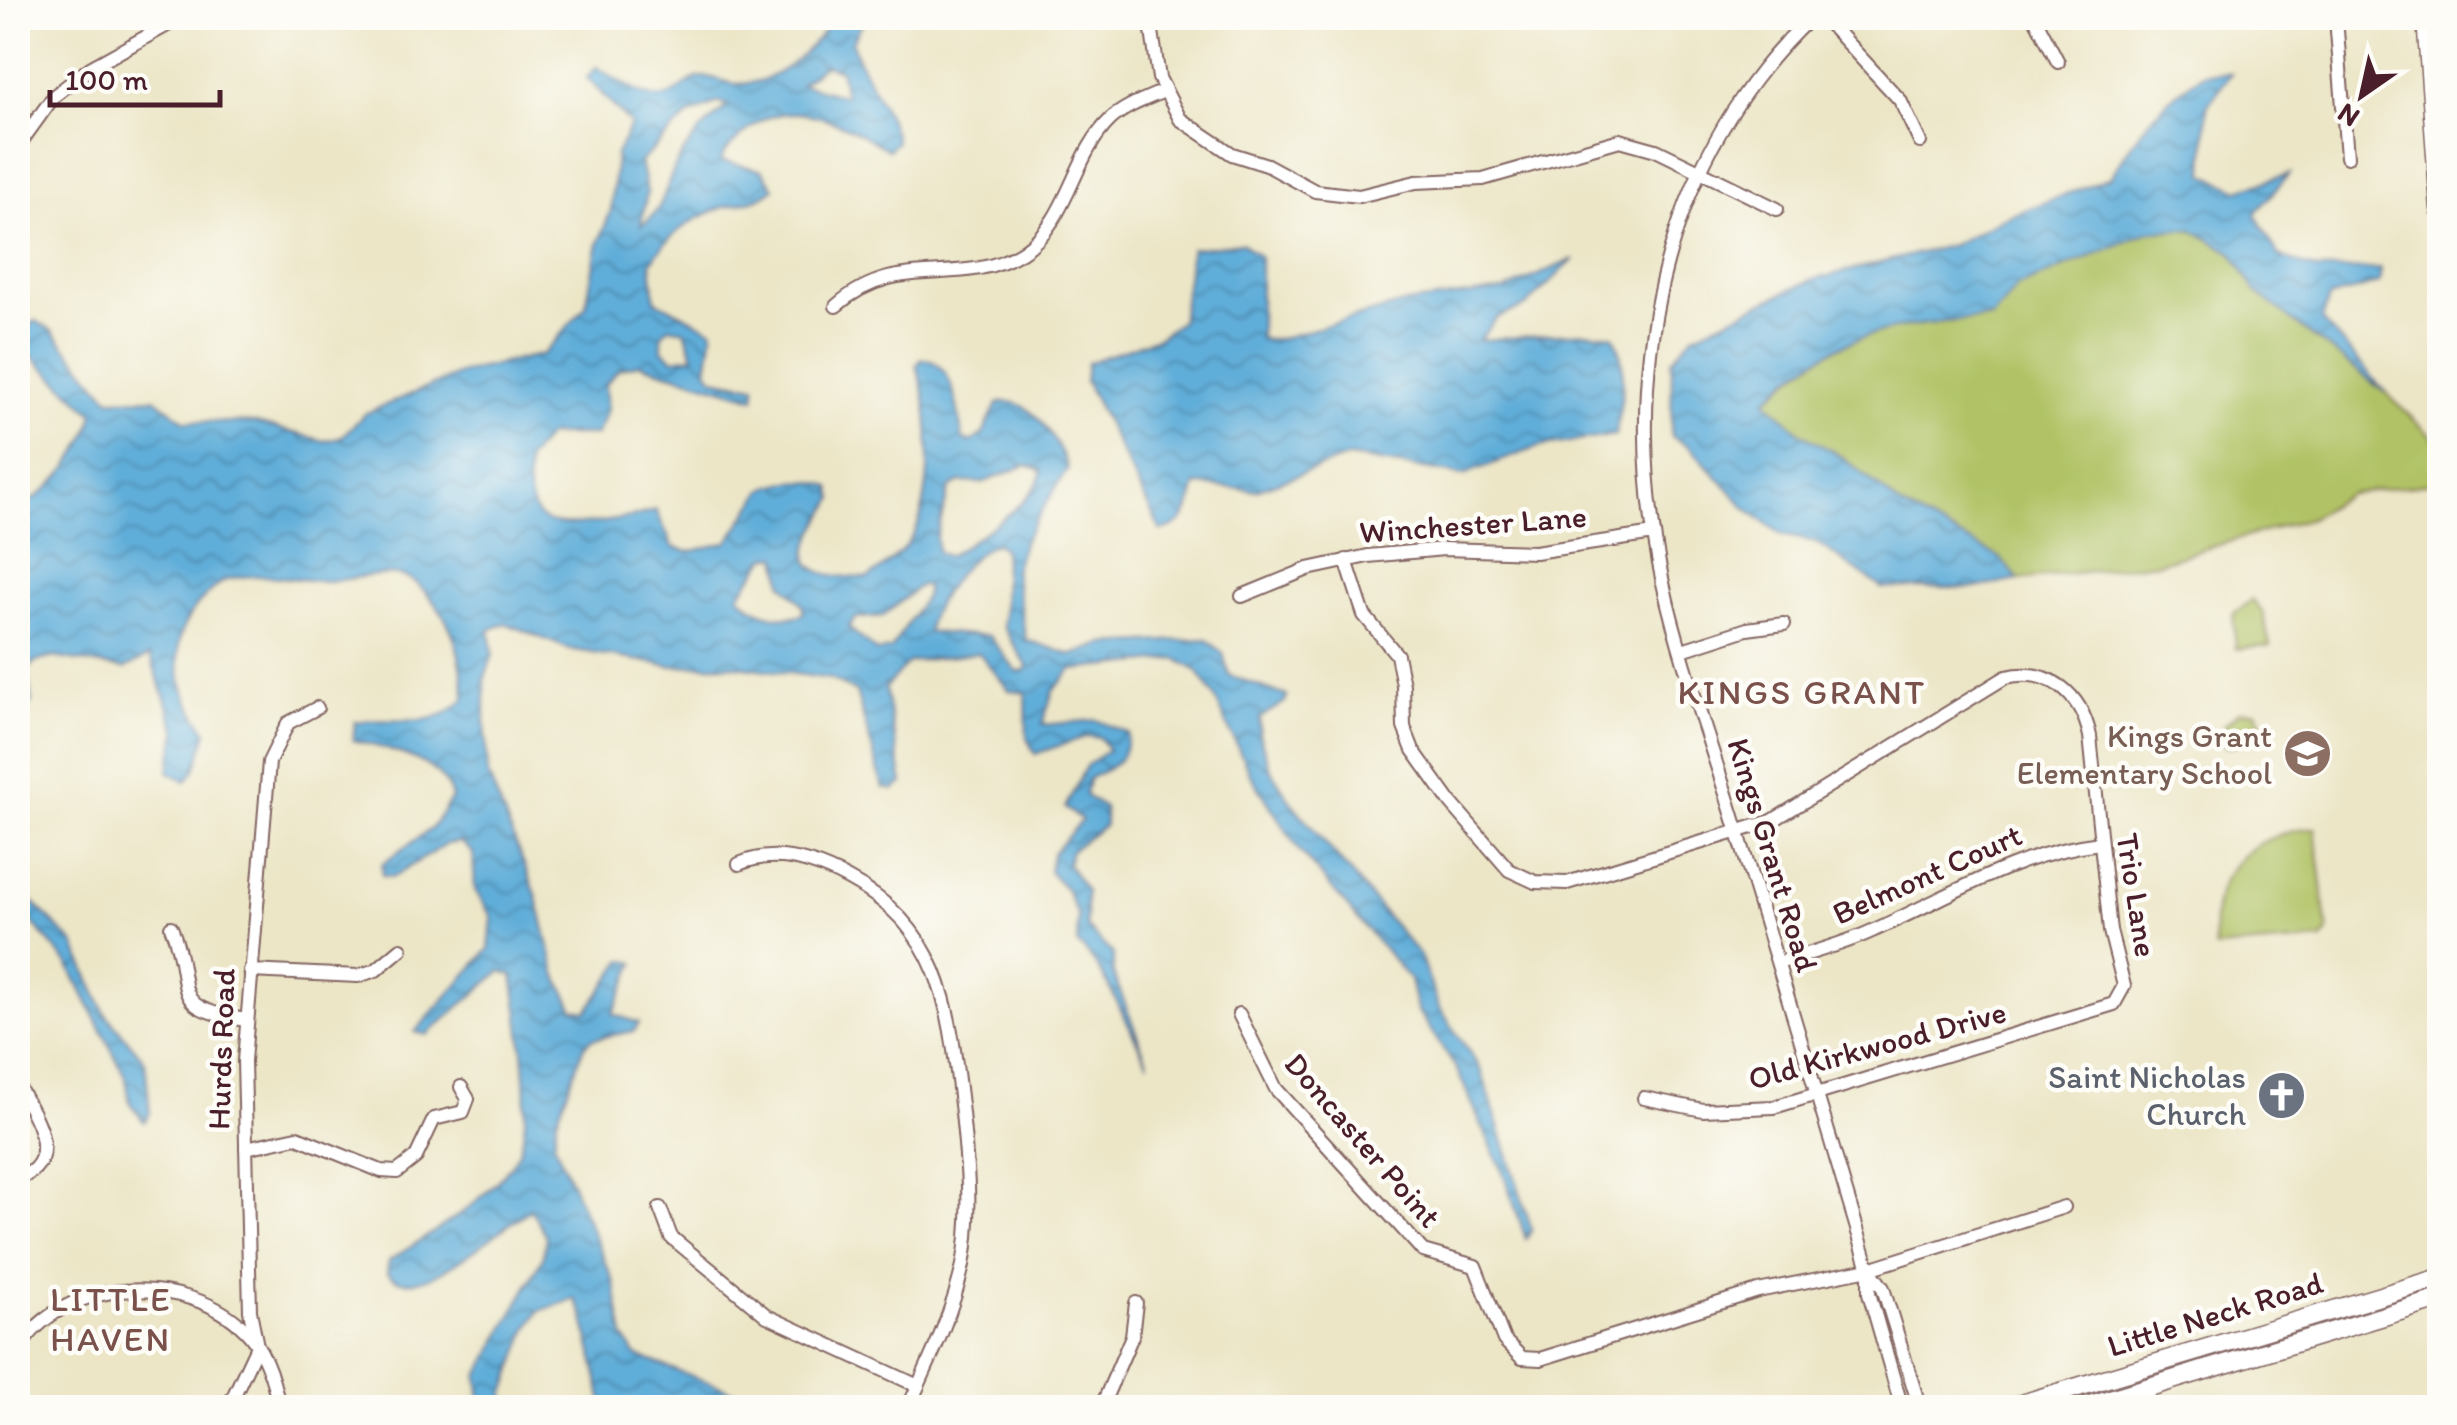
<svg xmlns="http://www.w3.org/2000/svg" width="2457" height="1425" font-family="Itim,sans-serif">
  <defs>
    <pattern id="water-waves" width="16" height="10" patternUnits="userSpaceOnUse" patternTransform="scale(2.5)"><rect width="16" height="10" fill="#5fadd9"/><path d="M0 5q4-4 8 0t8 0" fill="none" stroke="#508cb0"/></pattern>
  </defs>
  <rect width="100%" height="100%" fill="#fdfcf7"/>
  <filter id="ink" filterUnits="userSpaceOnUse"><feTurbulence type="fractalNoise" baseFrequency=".01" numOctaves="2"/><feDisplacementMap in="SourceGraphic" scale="20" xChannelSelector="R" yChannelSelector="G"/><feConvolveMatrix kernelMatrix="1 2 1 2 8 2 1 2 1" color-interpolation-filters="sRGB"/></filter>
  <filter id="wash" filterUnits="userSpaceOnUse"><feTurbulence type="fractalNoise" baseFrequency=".0048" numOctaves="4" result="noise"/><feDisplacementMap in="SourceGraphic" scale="40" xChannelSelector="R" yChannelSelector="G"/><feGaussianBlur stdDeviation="2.25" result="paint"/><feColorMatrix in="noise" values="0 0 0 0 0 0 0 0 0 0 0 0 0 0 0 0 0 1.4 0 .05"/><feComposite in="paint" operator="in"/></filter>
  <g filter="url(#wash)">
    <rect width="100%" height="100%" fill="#ece6c7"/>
    <g fill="#b0c265" stroke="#7d7048" stroke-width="2.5">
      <path d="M 2191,229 L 2233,253 L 2256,292 L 2386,393 L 2439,443 L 2439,482 L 2349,494 L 2310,518 L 2157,563 L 2019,580 L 1999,557 L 1902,507 L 1845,459 L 1799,432 L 1766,401 C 1840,327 1893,326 1992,318 L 2017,287 L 2150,231 Z"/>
      <path d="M 2252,600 L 2263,613 L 2270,646 L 2236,649 L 2233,614 Z"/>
      <path d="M 2240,711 L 2257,711 L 2264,730 L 2252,740 L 2228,747 L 2221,743 L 2224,725 Z"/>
      <path d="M 2315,828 L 2328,932 L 2322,940 L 2215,948 C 2206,876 2246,834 2315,828 Z"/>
    </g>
    <g fill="url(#water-waves)" stroke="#546682" stroke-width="2.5" fill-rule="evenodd">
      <path d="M 834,18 L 865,18 L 852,42 C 862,77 889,107 896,142 L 888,150 C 846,125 789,91 746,132 C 736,141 724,150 721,161 L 762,170 L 774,188 C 759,202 740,202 721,208 C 690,219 668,235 651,263 L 655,300 L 713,330 L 707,370 L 714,378 L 756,386 L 755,398 L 639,364 L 619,369 L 605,385 L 607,410 L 596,435 L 549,435 L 527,460 C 527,477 526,501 538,515 C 555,535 633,518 656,510 L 673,547 L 689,552 L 728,542 L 763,490 C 779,480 814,478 831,487 L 834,499 C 799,556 787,576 868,578 C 883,568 898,556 909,542 C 935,507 933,404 916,366 L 922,359 C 955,360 958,415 963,440 L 971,442 L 983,434 L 997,404 C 1030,391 1058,444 1068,468 L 1024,540 L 1014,570 L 1026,640 L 1072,655 L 1103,644 L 1206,639 L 1223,653 L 1229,675 L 1287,696 L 1285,702 L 1260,718 L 1259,735 L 1270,768 L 1290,801 L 1420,956 L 1439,1007 L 1481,1070 L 1532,1230 L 1526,1239 L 1503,1172 L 1456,1068 L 1417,1010 L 1410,980 L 1298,849 L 1250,774 L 1214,696 L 1197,671 L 1177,659 L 1072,670 L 1053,691 L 1042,725 L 1096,720 L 1128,733 C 1126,762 1113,767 1088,779 L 1085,795 L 1104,808 L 1105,825 L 1071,850 L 1067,864 L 1086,891 L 1086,927 L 1113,954 L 1113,973 L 1148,1063 C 1131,1033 1101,959 1077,944 L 1078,916 L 1066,889 L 1049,871 L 1052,854 L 1082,820 L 1065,808 L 1086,766 L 1108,750 L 1100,738 L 1088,736 L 1035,754 L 1027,738 L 1026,693 L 1009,690 L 979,653 L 909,662 L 885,688 L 903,783 L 894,790 L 883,787 L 856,692 L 831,679 L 731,665 L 671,666 L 569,649 L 505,623 L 490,630 L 493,654 L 485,677 L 485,719 L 488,775 L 536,894 L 556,973 L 574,1009 L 587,1011 L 623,960 L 635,963 L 613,1014 L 639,1023 L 634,1031 L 592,1039 L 584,1046 L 557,1119 L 554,1143 L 614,1282 L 624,1336 L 635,1355 L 743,1395 L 740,1407 L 670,1407 L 663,1401 L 653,1402 L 652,1407 L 604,1407 L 583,1314 L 575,1299 L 539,1311 L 527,1330 L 500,1407 L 482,1407 L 478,1377 L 543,1257 L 546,1236 L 531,1210 C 499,1225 418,1311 387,1272 L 389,1261 C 432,1232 486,1204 515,1159 C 537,1125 519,1016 513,975 L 501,971 L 427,1035 L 415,1032 L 489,949 L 492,917 L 475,890 L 473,853 L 461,842 L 446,844 L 393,877 L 382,875 L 382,864 L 432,828 L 452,798 C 443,759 386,749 353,740 L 355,722 C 399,715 433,733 465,698 C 460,649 455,619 416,583 C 396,565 352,581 327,581 C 295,581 261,571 229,579 C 220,581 212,590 205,597 C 162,637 176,688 207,732 L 195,770 L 186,781 L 169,772 L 177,731 L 150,656 L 124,669 L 54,657 L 34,662 L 27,672 L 32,702 L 18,717 L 18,507 C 54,492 85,451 94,414 L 29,354 L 21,328 L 36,321 L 51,330 L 110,399 L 155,398 L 185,421 L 256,423 L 325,441 L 340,438 L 366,413 L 464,372 L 543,354 L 586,306 L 597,247 L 611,210 L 616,154 L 631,125 L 587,78 L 596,67 C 616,78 650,108 672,94 C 685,87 689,77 705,77 C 716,77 725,83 736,84 C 779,85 811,49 834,18 ZM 824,65 L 840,70 L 845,96 L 801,84 ZM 719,102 L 728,105 C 708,123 688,141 676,165 C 664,189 664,212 641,225 L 647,192 L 640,162 L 689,115 ZM 669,327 L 685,330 L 694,356 L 673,359 L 662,349 L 662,334 ZM 1026,465 L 1041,470 C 1043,498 972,540 949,556 L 938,553 L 936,538 L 950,487 L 961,482 L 982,483 ZM 997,543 L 1004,551 L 1003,627 L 1027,666 L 1025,671 L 1017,672 L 989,636 L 928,632 C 925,610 974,546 997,543 ZM 778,556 L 783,584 L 803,605 L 803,614 C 781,622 753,613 739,595 L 767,557 ZM 920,585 L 926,586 L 926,595 L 891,649 L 877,652 L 848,627 L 856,618 L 883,616 Z"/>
      <path d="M 2205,73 L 2231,73 L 2207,106 L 2204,174 L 2239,190 L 2289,174 L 2255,214 L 2279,256 L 2317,270 L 2381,269 L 2379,283 L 2329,298 L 2322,320 L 2386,393 L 2256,292 L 2233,253 L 2191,229 L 2150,231 L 2017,287 L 1992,318 C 1898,325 1836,329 1766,400 L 1799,432 L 1845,459 L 1902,507 L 1999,557 L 2019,580 L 1975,588 L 1882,588 L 1816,542 L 1782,535 L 1746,508 L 1690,447 L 1671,436 L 1672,360 L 1693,335 L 1811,280 L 1952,245 L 2004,218 L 2111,177 C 2136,133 2161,100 2205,73 Z"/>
      <path d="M 1242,243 L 1260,257 L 1260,339 L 1279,339 L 1407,303 L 1505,290 L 1574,259 L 1526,306 L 1497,318 L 1480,340 L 1583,332 L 1613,335 C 1630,362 1621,405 1615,435 L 1538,447 L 1463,475 L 1349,457 L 1256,490 L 1196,485 C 1189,509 1188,525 1161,531 L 1085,381 L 1087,363 L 1157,338 L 1181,321 L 1191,249 Z"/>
      <path d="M 18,887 L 74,944 L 105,1013 L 145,1061 L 150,1114 L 144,1122 L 130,1103 L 126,1078 L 68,964 L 18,906 Z"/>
    </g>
  </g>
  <g filter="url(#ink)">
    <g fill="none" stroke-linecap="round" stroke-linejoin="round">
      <defs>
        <g id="street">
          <path d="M 1150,18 L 1159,78 L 1180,119 L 1232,154 L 1267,165 L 1315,191 L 1359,196 L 1416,182 L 1483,179 L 1620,140 L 1656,150 L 1777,209"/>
          <path d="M 1810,18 C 1657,164 1619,382 1663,583 C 1682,668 1714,752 1739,836 C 1783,980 1826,1125 1869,1269 L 1869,1293 L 1902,1408"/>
          <path d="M 1824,18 L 1900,100 L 1920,142"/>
          <path d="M 2035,18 L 2058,62"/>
          <path d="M 2336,18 L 2347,157"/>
          <path d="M 18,146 L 54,96 L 90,68 L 180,18"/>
          <path d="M 836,306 C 900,250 959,291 1022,252 C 1069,222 1072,157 1110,120 C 1125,106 1146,99 1164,91"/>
          <path d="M 1346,560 L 1364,615 L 1397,655 L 1403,685 L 1404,727 L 1413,750 L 1451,803 L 1509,870 L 1535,882 L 1567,883 L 1772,821 L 2006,677 C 2050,667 2081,694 2090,736 L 2110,931 L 2124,986 L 2114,1004 L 1774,1107 L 1703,1110 L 1644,1098"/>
          <path d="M 1242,596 L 1308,569 L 1368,556 L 1444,549 L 1535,552 L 1654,534"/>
          <path d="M 1682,650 L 1747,629 L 1784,624"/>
          <path d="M 739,864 C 775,848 815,861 848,879 C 946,930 950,1016 962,1113 C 967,1163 973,1215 963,1265 C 952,1315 929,1362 908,1408"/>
          <path d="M 171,927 C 197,991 163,1007 246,1020"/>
          <path d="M 1778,963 C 1809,953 1842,945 1872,931 C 1949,897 2015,853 2100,843"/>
          <path d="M 250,971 L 358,976 L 376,970 L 401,949"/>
          <path d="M 1239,1014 L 1276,1089 L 1423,1251 L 1475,1266 L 1504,1340 L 1522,1358 L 1540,1359 L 1758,1291 L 1869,1269 L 2064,1207"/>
          <path d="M 18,1086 C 35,1117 65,1160 18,1179"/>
          <path d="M 246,1148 L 297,1137 L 381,1171 L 397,1172 L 416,1157 L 434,1119 L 463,1112 L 468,1099 L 461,1087"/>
          <path d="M 660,1208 L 671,1237 L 767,1316 L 918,1386"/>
          <path d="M 1869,1269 L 1883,1288 L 1920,1408"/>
          <path d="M 18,1311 L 29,1334"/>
          <path d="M 18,1351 C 60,1276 187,1272 245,1330 C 265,1350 274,1380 279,1408"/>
          <path d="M 228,1408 L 257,1346 L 250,1311 L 244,1061 L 269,762 L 288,723 L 317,708"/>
          <path d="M 1101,1408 L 1132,1336 L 1136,1303"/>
        </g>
        <g id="secondary">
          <path d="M 2426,18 L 2440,210"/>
          <path d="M 2008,1408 L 2440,1278"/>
          <path d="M 2080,1408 L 2440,1299"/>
        </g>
      </defs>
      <use href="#street" stroke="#836562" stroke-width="16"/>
      <use href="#secondary" stroke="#836562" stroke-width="21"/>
      <use href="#street" stroke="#fff" stroke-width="12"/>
      <use href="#secondary" stroke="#fff" stroke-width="18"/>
    </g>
  </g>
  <defs>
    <symbol id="school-disc" viewBox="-11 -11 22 22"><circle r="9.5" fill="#8d6e63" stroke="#fdfcf7"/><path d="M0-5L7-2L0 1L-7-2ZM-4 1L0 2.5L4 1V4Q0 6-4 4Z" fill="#fff"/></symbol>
    <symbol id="church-disc" viewBox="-11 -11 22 22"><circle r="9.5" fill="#6b7280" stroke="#fdfcf7"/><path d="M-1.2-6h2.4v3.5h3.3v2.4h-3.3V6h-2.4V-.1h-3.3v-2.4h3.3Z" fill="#fff"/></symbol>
  </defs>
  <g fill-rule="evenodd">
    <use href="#school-disc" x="2280" y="726" width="55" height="55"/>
    <use href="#church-disc" x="2254" y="1068" width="55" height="55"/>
  </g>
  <g text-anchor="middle" stroke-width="9" stroke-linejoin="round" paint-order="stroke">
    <g font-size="32" fill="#4a1f2b" stroke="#fdfcf7">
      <text transform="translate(1473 524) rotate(-4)" y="11">Winchester Lane</text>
      <text transform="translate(1773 855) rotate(73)" y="11">Kings Grant Road</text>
      <text transform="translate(1927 874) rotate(-24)" y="11">Belmont Court</text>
      <text transform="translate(2137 895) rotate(81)" y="11">Trio Lane</text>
      <text transform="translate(1877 1045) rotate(-15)" y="11">Old Kirkwood Drive</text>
      <text transform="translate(221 1049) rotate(-88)" y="11">Hurds Road</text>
      <text transform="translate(1363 1140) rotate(49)" y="11">Doncaster Point</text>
      <text transform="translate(2215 1314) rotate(-17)" y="11">Little Neck Road</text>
    </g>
    <g font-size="32" fill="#785e54" stroke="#fdfcf7" text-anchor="end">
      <text x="2272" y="747">Kings Grant<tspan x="2272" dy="37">Elementary School</tspan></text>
    </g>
    <g font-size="32" fill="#5b616d" stroke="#fdfcf7" text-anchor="end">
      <text x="2246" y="1088">Saint Nicholas<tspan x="2246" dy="37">Church</tspan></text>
    </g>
    <g font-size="35" letter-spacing="2.5" fill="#7a514b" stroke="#fdfcf7">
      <text x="1802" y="704">KINGS GRANT</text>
      <text x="111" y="1311">LITTLE<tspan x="111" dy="40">HAVEN</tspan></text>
    </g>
  </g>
  <rect width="2457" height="1425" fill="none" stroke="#fdfcf7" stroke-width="60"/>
  <g transform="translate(2362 95) rotate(214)" stroke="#fdfcf7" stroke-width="8" paint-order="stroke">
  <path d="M0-8L18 38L0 25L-18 38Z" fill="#4a1f2b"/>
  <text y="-15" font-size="28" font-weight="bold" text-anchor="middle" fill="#4a1f2b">N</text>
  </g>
  <path d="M50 90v15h170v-15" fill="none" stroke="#4a1f2b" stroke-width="5"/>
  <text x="65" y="90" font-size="30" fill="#4a1f2b" stroke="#fdfcf7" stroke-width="8" paint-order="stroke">100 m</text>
</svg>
